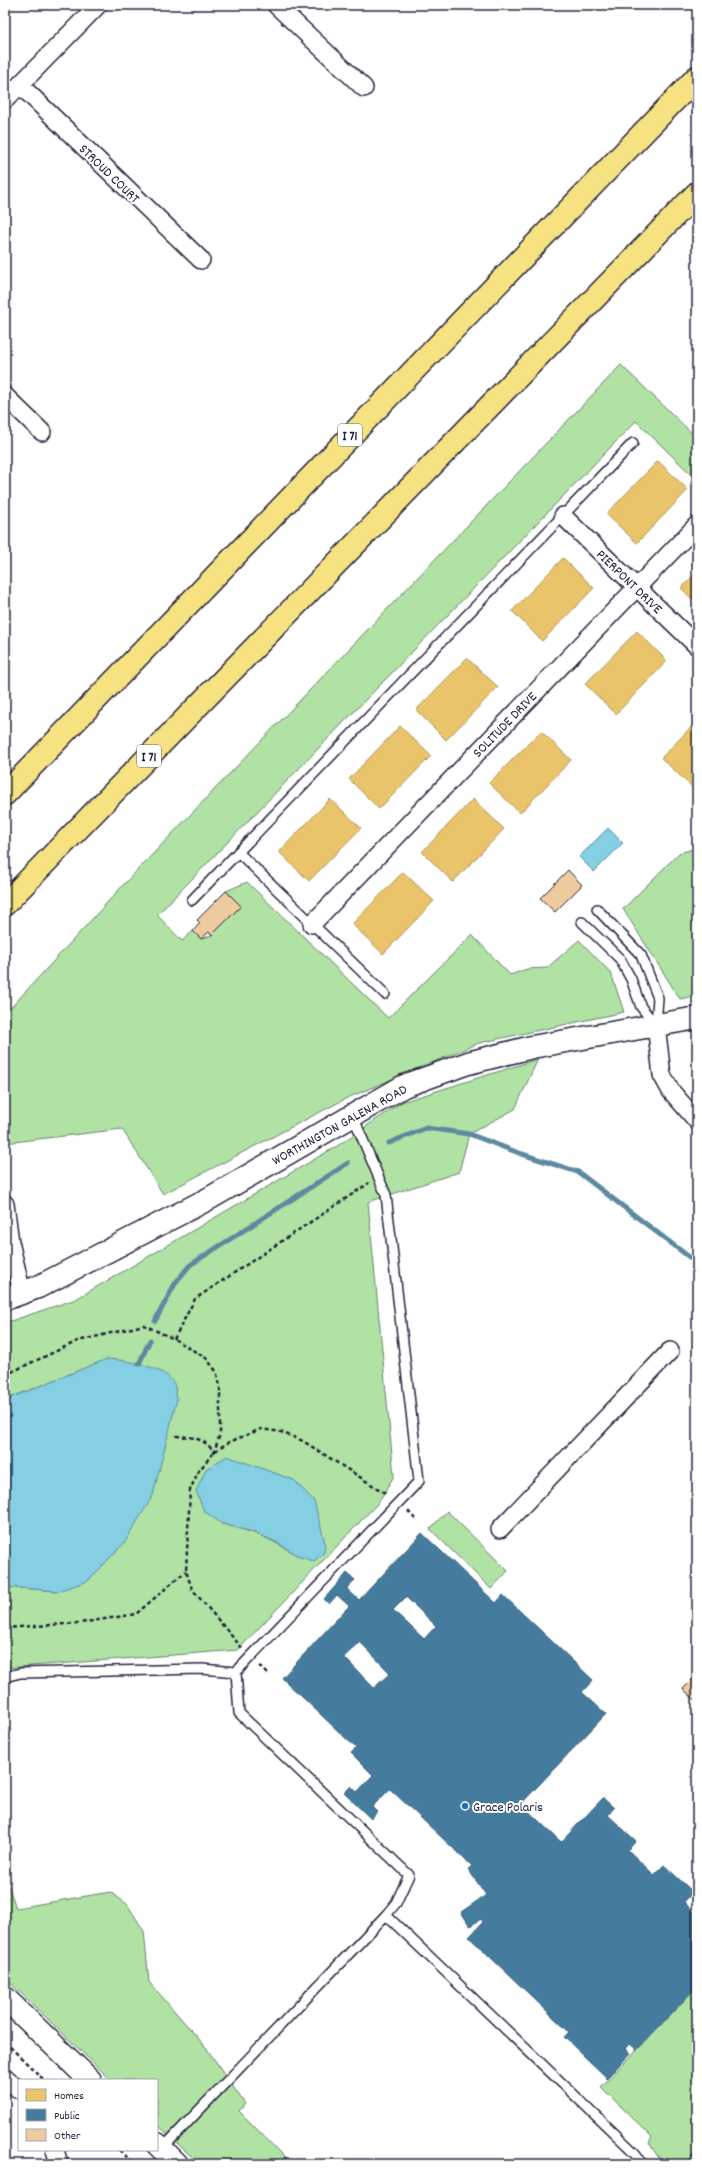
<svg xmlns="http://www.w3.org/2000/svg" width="702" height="2169" font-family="Dekko,sans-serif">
  <rect width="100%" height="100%" fill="#fff"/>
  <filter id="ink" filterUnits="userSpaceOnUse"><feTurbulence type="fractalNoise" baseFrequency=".025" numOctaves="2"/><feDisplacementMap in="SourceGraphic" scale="8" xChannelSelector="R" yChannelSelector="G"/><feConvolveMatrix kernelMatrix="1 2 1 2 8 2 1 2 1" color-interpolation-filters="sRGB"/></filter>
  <g filter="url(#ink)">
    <g fill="#afe2a3" stroke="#68826f" fill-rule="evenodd">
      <path d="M 621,365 L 697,438 L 697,480 L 636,421 L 157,915 L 182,941 L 193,931 L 201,939 L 212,935 L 241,906 L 226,891 L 247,882 L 388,1018 L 472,935 L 510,975 L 527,969 L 547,968 L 579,940 L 611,973 L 624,1012 L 479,1043 L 347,1098 L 163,1194 L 122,1129 L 5,1143 L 5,1014 L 126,882 Z"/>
      <path d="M 693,849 L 697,852 L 697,996 L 680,999 L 623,909 L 679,853 Z"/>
      <path d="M 538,1059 L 515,1109 L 469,1134 L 459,1172 L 368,1202 L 394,1476 L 378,1503 L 238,1650 L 5,1668 L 5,1587 L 58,1591 L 108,1359 L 5,1400 L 5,1323 L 76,1299 L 337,1146 L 402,1102 ZM 222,1524 L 325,1543 L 300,1557 C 272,1539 255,1532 222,1524 Z"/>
      <path d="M 447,1511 L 508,1571 L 491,1589 L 430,1529 Z"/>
      <path d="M 5,1876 L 16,1908 L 110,1892 L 127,1904 L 144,1931 L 149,1982 L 205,2046 L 245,2104 L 239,2111 L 291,2164 L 199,2164 L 157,2124 L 157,2080 L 111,2080 L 5,1978 Z"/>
      <path d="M 697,1987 L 697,2164 L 663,2164 L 649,2143 L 652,2137 L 601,2087 Z"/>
    </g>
    <g fill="#84cfe4" stroke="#5d8aa0">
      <path d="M 608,828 L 623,843 L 594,872 L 579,857 Z"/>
      <path d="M 107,1359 C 126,1360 167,1366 175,1386 C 176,1390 176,1395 177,1399 L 153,1495 L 125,1542 L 88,1581 L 58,1591 L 5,1587 L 5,1400 Z"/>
      <path d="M 227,1456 L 294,1480 L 314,1501 L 325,1543 L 324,1553 L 314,1561 L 300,1557 L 278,1543 L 253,1532 L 222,1524 L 204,1511 L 196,1491 L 206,1469 Z"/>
    </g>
    <g fill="#e9c46a" stroke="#ad935c">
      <path d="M 658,461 L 688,490 L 637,543 L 606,514 Z"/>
      <path d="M 563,558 L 594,588 L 542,641 L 512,611 Z"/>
      <path d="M 697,572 L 697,604 L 681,588 Z"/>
      <path d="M 637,631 L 667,661 L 616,714 L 585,684 Z"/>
      <path d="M 467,658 L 498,687 L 446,740 L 416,710 Z"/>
      <path d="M 697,721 L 697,782 L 692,787 L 661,758 Z"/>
      <path d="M 400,726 L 431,756 L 379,809 L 349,779 Z"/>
      <path d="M 541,731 L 571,760 L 520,813 L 489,783 Z"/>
      <path d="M 330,799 L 361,828 L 309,881 L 279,852 Z"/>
      <path d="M 473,799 L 504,829 L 453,882 L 422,852 Z"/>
      <path d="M 403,872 L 434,901 L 383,954 L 352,924 Z"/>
    </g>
    <path fill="#457b9d" stroke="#3a6080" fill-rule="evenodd" d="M 422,1533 L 496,1603 L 503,1595 L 593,1680 L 582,1692 L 606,1714 L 521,1804 L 561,1842 L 603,1798 L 614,1808 L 608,1815 L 636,1841 L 628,1850 L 654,1875 L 664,1865 L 693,1892 L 684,1902 L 697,1915 L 697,1986 L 637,2050 L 630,2044 L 626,2049 L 631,2053 L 607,2078 L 564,2037 L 569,2032 L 469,1937 L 483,1922 L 481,1919 L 470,1926 L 461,1912 L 486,1895 L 468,1869 L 472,1866 L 390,1789 L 372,1807 L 377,1812 L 371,1819 L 344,1793 L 351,1786 L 357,1792 L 373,1775 L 351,1753 L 356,1748 L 282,1678 L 349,1606 L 337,1595 L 329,1604 L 324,1599 L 347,1573 L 355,1580 L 347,1589 L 359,1600 ZM 406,1597 L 436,1626 L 424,1639 L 393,1610 ZM 360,1642 L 390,1673 L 374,1688 L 344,1657 Z"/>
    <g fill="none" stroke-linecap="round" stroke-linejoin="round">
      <g stroke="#5d8aa0" stroke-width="5">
        <path d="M 389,1143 L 426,1128 L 469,1134 L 519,1153 L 578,1172 L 697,1263"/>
        <path d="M 155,1321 L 176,1282 L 190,1265 L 348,1163"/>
        <path d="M 139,1364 L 150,1340"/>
      </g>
    </g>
    <g fill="#eecb9f" stroke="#22223b">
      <path d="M 568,870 L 582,885 L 555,912 L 540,898 Z"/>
      <path d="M 226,891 L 241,906 L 212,935 L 209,932 L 201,939 L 193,931 L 200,923 L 197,920 Z"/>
      <path d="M 697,1675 L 697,1702 L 683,1689 Z"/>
    </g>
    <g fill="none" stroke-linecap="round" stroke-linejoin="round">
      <defs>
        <g id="lane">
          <path d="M 238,852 L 385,994"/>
          <path d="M 192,900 L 633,443"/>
          <path d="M 597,909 L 641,955 L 658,998 L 656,1025"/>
          <path d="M 582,922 L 620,959 L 631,979 L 641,1007 L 655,1024"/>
          <path d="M 236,1672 L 239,1713 L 409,1875 L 396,1903 L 386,1915"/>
          <path d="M 5,1677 L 20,1673 L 202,1669 L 236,1672 L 419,1481 L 386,1195 L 353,1116"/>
          <path d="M 162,2149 L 386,1915 L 635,2153 L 643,2164"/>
          <path d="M 692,2164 L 697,2159"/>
        </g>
        <g id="street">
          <path d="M 276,5 L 364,88"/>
          <path d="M 20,85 L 201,260"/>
          <path d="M 5,100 L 98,5"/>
          <path d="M 5,396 L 42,432"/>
          <path d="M 563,516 L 697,646"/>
          <path d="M 312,924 L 697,525"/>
          <path d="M 656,1025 L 662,1075 L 671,1091 L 697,1121"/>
          <path d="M 5,1204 L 10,1242 L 22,1293"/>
          <path d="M 500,1529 L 670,1351"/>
          <path d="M 5,2077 L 19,2090"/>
          <path d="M 55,2150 L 59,2164"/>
        </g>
        <g id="secondary">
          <path d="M 5,1299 L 38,1287 L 210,1198 L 404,1086 L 468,1063 L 532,1047 L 697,1018"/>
          <path d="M 5,1998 L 90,2080"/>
          <path d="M 157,2144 L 177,2164"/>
        </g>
        <g id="highway">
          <path d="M 5,794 L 697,77"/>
          <path d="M 5,904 L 697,193"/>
        </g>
      </defs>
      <use href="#lane" stroke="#22223b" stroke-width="12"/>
      <use href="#street" stroke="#22223b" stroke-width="20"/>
      <use href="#secondary" stroke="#22223b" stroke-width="25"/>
      <use href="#highway" stroke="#22223b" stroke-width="25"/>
      <g stroke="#22223b" stroke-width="2.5" stroke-dasharray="4 3" stroke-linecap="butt">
        <path d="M 174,1339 L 195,1299 L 369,1183"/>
        <path d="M 5,1375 L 78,1341 L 144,1325 L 174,1339 L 206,1358 L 216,1371 L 220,1385 L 220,1434 L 214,1452 C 203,1437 192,1437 174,1436"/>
        <path d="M 408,1511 L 416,1520"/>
        <path d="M 5,1628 L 80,1623 L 136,1614 L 186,1571"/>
        <path d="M 242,1648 L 192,1589 L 186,1571 L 190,1490 L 198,1472 L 214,1452 L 227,1443 L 261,1429 L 281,1432 L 303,1441 L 388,1495"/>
        <path d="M 260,1666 L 268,1674"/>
        <path d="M 5,2042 L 44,2080"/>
        <path d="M 119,2150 L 135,2164"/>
      </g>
      <use href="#lane" stroke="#fff" stroke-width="9"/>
      <use href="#street" stroke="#fff" stroke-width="17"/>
      <use href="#secondary" stroke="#fff" stroke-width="22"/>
      <use href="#highway" stroke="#f7e281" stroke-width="22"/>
    </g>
  </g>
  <circle fill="#1f6fb2" stroke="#fff" stroke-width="1.5" cx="465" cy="1806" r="4"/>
  <g text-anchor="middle" stroke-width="4" stroke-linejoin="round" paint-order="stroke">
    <g fill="#fff" stroke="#646476" stroke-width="1">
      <rect x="338" y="424" width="24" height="22" rx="3"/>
      <rect x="137" y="745" width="24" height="22" rx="3"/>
    </g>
    <g font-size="13" font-weight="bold" fill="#22223b">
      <text x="350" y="440">I 71</text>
      <text x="149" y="761">I 71</text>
    </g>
    <g font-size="14" fill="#22223b" stroke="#fff">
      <text transform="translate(110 173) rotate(44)" y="5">STROUD COURT</text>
      <text transform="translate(630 581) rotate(44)" y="5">PIERPONT DRIVE</text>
      <text transform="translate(504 724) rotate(-46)" y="5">SOLITUDE DRIVE</text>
      <text transform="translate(339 1124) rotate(-29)" y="5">WORTHINGTON GALENA ROAD</text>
    </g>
    <g font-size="14" fill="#22223b" stroke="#fff" text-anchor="start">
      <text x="473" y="1811">Grace Polaris</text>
    </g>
  </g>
  <rect width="702" height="2169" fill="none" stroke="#fff" stroke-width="20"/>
  <rect x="10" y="10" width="682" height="2149" fill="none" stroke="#22223b" stroke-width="1.5" filter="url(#ink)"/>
  <rect x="18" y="2079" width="140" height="72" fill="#ffffff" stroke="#a7a7b1"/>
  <rect x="26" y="2089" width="20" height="12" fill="#e9c46a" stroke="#a7a7b1"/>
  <text x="54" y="2099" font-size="12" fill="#22223b">Homes</text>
  <rect x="26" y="2109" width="20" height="12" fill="#457b9d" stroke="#a7a7b1"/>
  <text x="54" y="2119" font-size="12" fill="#22223b">Public</text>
  <rect x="26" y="2129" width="20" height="12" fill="#eecb9f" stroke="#a7a7b1"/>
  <text x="54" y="2139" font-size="12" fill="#22223b">Other</text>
</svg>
